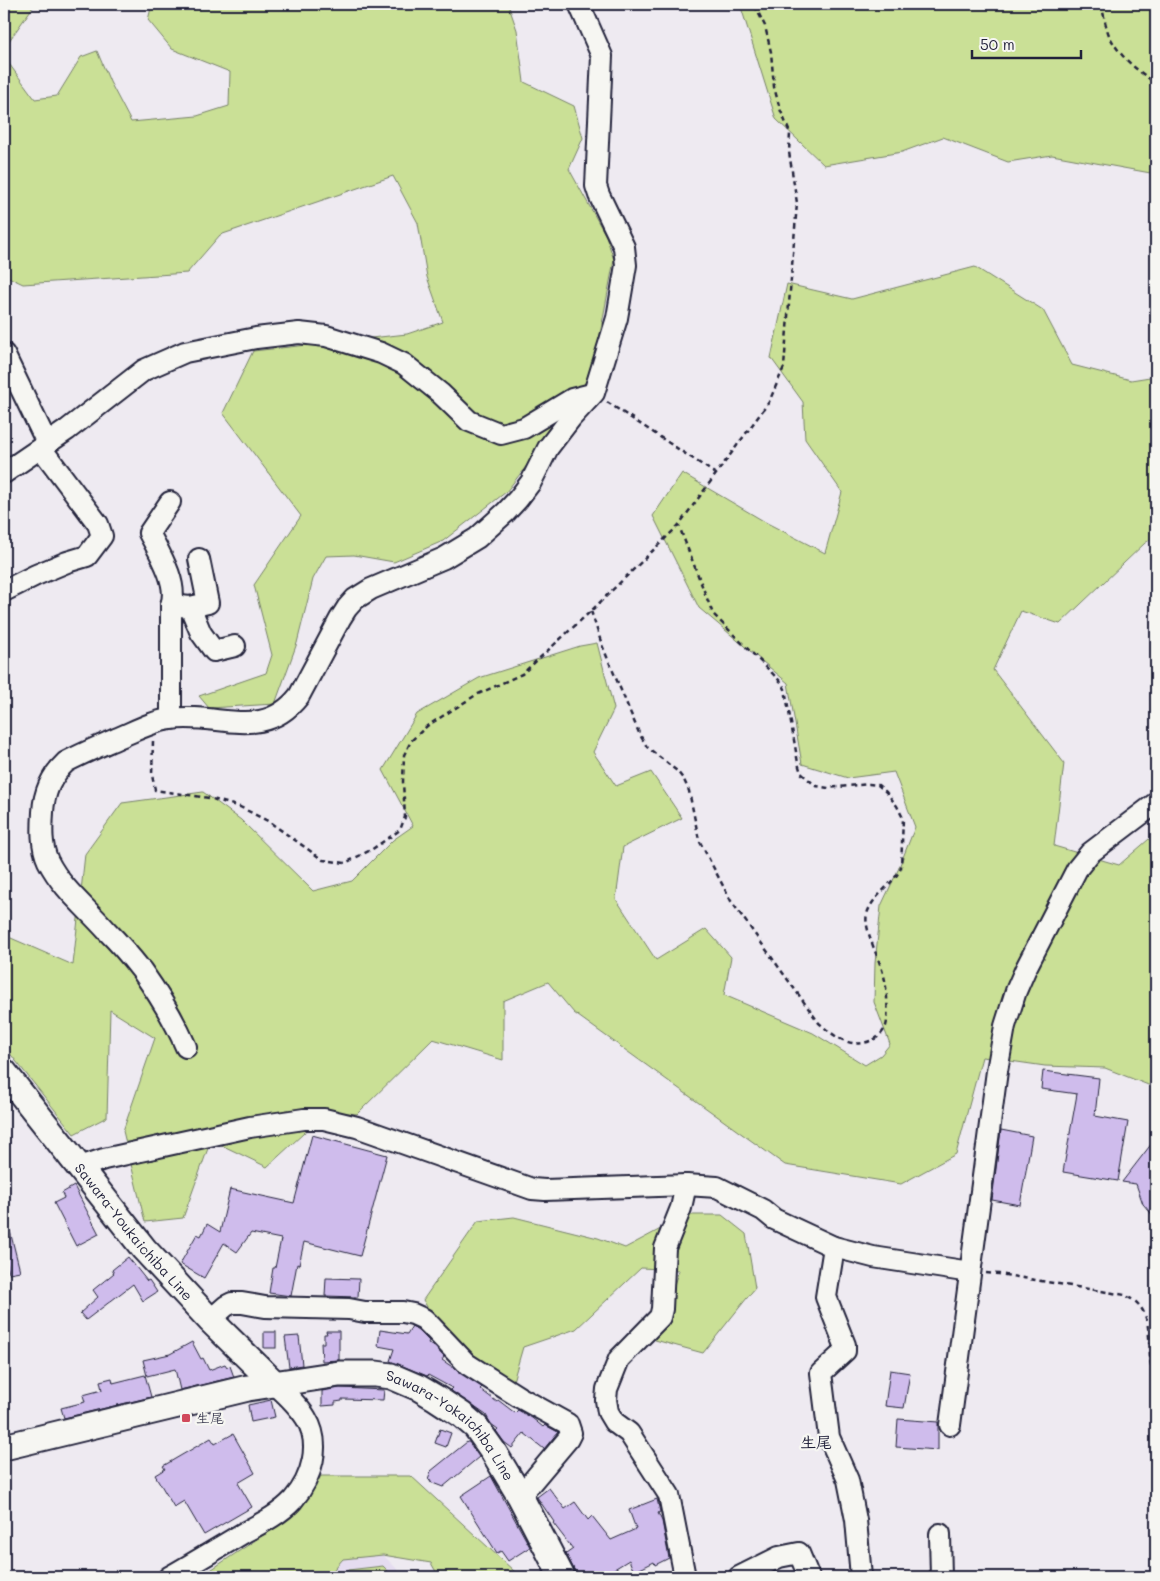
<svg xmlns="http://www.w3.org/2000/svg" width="1160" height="1581" font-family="Mali,'Klee One',sans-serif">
  <rect width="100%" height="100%" fill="#eeeaf1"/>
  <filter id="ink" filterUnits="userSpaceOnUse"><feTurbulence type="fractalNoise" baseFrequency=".02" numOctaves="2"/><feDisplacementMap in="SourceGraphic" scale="10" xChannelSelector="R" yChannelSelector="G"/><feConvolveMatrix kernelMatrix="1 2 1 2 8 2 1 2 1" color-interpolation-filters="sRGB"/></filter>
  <g filter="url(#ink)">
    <path fill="#e5dcf0" d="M 383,1555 L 405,1577 L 327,1577 L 343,1558 Z"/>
    <g fill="#cae096" stroke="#768168">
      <path d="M 4,4 L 35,4 L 4,48 Z"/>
      <path d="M 152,4 L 508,4 L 517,30 L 524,82 L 574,106 L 583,138 L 569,169 L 606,236 L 614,260 L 594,366 L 570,410 L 506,492 L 443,541 L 394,562 L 354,555 L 326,556 L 313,579 L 297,643 L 275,704 L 209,708 L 199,696 L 266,673 L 272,655 L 254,585 L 301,516 L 223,413 L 253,351 L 407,334 L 443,322 L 427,277 L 418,223 L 393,176 L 220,235 L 187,273 L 23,284 L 4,275 L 4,57 L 35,99 L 57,96 L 81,57 L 97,51 L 110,82 L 131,122 L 197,116 L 229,106 L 230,72 L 172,49 L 148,20 Z"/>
      <path d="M 740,4 L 1156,4 L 1156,174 L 1052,155 L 1008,162 L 943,137 L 902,152 L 824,165 L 776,119 Z"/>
      <path d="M 975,267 L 1043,310 L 1072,365 L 1131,380 L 1156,376 L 1156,536 L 1145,543 L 1060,624 L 1021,611 L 993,670 L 1064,763 L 1054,846 L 1119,865 L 1156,833 L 1156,1088 L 1105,1068 L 1045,1066 L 982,1057 L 956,1154 L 901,1184 L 785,1165 L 574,1013 L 548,982 L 503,1001 L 503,1060 L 433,1039 L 357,1114 L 328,1111 L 267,1167 L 211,1140 L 183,1218 L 145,1222 L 123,1131 L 155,1038 L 110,1010 L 107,1117 L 74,1134 L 4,1046 L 4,935 L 73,965 L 85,854 L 122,803 L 203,792 L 241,820 L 313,891 L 352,881 L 393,840 L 413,826 L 383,770 L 417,714 L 479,678 L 580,646 L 597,643 L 614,709 L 593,752 L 616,786 L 651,772 L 682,818 L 623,847 L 616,899 L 656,960 L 706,929 L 731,957 L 724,995 L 813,1033 L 865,1065 L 881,1055 L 890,1044 L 874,1002 L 875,963 L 881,906 L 898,870 L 915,827 L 894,772 L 848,778 L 802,764 L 788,683 L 699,608 L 653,516 L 682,473 L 767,523 L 825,553 L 842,492 L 805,439 L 803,402 L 771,358 L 787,284 L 852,299 Z"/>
      <path d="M 687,1215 L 722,1215 L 746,1234 L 755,1288 L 703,1353 L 655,1340 L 679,1270 L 641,1268 L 576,1329 L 523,1347 L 511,1388 L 449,1344 L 423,1300 L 478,1221 L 514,1217 L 598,1238 L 625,1248 Z"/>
      <path d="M 321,1476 L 411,1476 L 515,1572 L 517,1577 L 439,1577 L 431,1563 L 383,1555 L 343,1559 L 327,1577 L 200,1577 L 298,1512 Z"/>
      <path d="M 383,1566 L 394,1577 L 342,1577 L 348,1570 Z"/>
    </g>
    <g fill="#cfbcec" stroke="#22223b">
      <path d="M 1043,1071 L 1099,1078 L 1095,1116 L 1128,1122 L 1118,1181 L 1063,1172 L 1077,1094 L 1041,1089 Z"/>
      <path d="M 1001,1130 L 1032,1136 L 1020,1205 L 992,1200 Z"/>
      <path d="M 312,1135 L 387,1155 L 360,1256 L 304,1242 L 299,1265 L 297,1264 L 291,1296 L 269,1293 L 273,1268 L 275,1268 L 281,1239 L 251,1233 L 237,1252 L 224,1243 L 204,1278 L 180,1264 L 197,1234 L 201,1236 L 207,1224 L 220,1232 L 230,1189 L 294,1203 Z"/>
      <path d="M 1156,1138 L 1156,1219 L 1143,1204 L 1136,1184 L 1122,1182 Z"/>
      <path d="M 74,1186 L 99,1234 L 76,1246 L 54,1203 L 64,1198 L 62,1193 Z"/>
      <path d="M 8,1223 L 20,1271 L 9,1273 L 4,1253 L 4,1224 Z"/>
      <path d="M 128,1257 L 147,1281 L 149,1280 L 157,1292 L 143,1301 L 133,1284 L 86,1320 L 80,1313 L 98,1297 L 93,1290 L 114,1273 L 112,1270 Z"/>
      <path d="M 326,1278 L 359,1279 L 358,1297 L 325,1296 Z"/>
      <path d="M 412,1326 L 418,1330 L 429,1341 L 428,1343 L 435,1347 L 444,1357 L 442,1360 L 482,1387 L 480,1389 L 497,1402 L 498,1400 L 515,1413 L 518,1410 L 532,1418 L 543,1427 L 545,1425 L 558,1432 L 544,1449 L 524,1433 L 512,1448 L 504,1442 L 496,1431 L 498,1429 L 491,1424 L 486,1415 L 450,1390 L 452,1388 L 428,1375 L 427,1376 L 390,1361 L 394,1349 L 378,1346 L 380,1330 L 407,1334 Z"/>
      <path d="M 326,1331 L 339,1331 L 339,1360 L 322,1361 L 321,1343 L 324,1343 L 324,1334 L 327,1334 Z"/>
      <rect x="264" y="1332" width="12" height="16"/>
      <path d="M 299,1336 L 302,1365 L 289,1367 L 285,1337 Z"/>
      <path d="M 192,1342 L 201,1359 L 203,1358 L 209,1370 L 225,1364 L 227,1367 L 230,1366 L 234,1377 L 180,1390 L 175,1369 L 147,1376 L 143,1360 L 170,1354 Z"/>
      <path d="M 890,1370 L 910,1373 L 904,1408 L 885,1406 Z"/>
      <path d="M 145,1375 L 151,1397 L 64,1418 L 61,1408 L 85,1402 L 83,1395 L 102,1390 L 100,1381 L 112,1378 L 113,1383 Z"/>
      <path d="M 340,1388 L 384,1390 L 383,1400 L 342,1399 L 342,1401 L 335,1402 L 335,1405 L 322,1406 L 322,1391 Z"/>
      <path d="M 271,1400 L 275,1417 L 251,1422 L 248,1405 Z"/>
      <path d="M 898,1419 L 938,1422 L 938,1450 L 896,1447 Z"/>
      <path d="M 440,1429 L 451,1433 L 446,1447 L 435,1443 Z"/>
      <path d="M 233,1434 L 255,1473 L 238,1483 L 252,1507 L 204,1535 L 184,1501 L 174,1507 L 155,1475 L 165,1469 L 163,1466 L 211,1438 L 215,1444 Z"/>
      <path d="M 467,1442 L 469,1442 L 479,1457 L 443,1487 L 430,1482 L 431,1480 L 428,1479 L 431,1471 Z"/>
      <path d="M 491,1476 L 530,1547 L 508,1561 L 501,1551 L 497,1553 L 461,1496 Z"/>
      <path d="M 549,1488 L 565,1509 L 575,1502 L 588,1520 L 592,1516 L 611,1540 L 636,1529 L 629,1510 L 657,1499 L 660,1512 L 658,1513 L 662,1521 L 669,1558 L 655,1565 L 654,1562 L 634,1572 L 629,1560 L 601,1577 L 578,1577 L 566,1554 L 573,1549 L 553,1523 L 554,1522 L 537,1497 Z"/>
    </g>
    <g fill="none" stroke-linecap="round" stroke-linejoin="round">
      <defs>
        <g id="minor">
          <path d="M 4,354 L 47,443"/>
          <path d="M 4,473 L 67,430 L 144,370 L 185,352 L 256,338 L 299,333 L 326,336 L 381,353 L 404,364 L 440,393 L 469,421 L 501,434 L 524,428 L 572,399 L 592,394"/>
          <path d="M 170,502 L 149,533 C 159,552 179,584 171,605 L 171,719"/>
          <path d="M 4,591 L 36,575 L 67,562 L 87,556 L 102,536 L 98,524 L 41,448"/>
          <path d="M 171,605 L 190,607 L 208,603 L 199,559"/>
          <path d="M 190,607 L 201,633 L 214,651 L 235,646"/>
          <path d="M 186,1047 C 174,1019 159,995 142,971 C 131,957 119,943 107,931 C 87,908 62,889 48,861 C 41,846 42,828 43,812 C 44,792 51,776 66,762 C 83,753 100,746 118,738 C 135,731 152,721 171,719 C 219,712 263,742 299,696 L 340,619 L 347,608 L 355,599 L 371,589 L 444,558 L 477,538 L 506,512 L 518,499 L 531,482 L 548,448 L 571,418 L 594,393 L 617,318 L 626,265 L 624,247 L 599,195 L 596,186 L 602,56 L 579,4"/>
          <path d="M 80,1167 L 104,1159 L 250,1127 L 304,1119 L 324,1119 L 357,1127 L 532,1189 L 545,1190 L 686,1185 L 717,1187 L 763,1210 L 774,1219 L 834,1247 L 873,1257 L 970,1272"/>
          <path d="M 834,1247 L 826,1297 L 845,1345 L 845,1351 L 821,1373 L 829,1437 L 848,1480 L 856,1520 L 861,1577"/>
          <path d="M 210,1320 L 226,1306 L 232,1303 L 242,1303 L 265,1307 L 349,1309 L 365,1312 L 403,1312 L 413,1314 L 424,1319 L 432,1327 L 467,1364 L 519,1397 L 568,1424 L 571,1433 L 568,1439 L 520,1496"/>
          <path d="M 950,1425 L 997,1071 L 1005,1026 L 1016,991 L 1026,968 L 1077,869 L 1090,853 L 1156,803"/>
          <path d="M 940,1534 L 941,1577"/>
          <path d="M 169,1577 C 195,1562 220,1547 245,1532 C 262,1523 280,1514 293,1500 C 312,1478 322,1444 306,1418 C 298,1405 286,1394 275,1384"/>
          <path d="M 685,1577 L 669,1495 L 629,1433 L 614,1422 L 608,1412 L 606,1400 L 607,1389 L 619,1359 L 660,1317 L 662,1309 L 665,1248 L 681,1208 L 686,1185"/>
          <path d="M 739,1577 L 779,1557 L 799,1553 L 809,1577"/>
        </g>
        <g id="major">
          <path id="s1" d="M 4,1072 L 144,1249 L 210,1320 L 275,1384"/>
          <path id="s2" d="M 4,1447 L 248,1388 L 339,1374 L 376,1374 L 391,1376 L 419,1388 L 436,1398 L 462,1415 L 476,1427 L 493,1451 L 520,1496 L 562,1577"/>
        </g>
      </defs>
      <use href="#minor" stroke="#22223b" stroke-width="24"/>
      <use href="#major" stroke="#22223b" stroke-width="29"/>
      <g stroke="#22223b" stroke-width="2.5" stroke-dasharray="5 4" stroke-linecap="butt">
        <path d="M 1101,4 C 1104,14 1105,25 1109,35 C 1119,56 1137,71 1156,83"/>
        <path d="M 607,402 L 716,474"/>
        <path d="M 591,611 L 602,645 L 639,733 L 647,747 L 677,771 L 684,780 L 689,791 L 699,840 L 731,901 L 819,1023 C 834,1036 850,1049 870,1041 C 877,1039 883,1033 886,1026 C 889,1016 887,983 883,973 C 879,958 863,928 867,914 C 872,896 893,885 901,868 L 903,818 L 897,806 L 886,792 L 878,785 L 869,784 L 828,788 L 816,786 L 801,773 L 798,763 L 785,689 L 782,683 L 713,614 L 679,526"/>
        <path d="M 153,741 L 152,775 L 155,790 L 209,798 L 240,807 L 268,821 L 323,860 L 345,863 L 371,850 L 400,830 L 405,817 L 403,782 L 404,755 L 411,741 L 427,726 L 476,695 L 522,674 L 591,611 L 678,526 L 769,402 L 784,367 L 797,203 L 789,152 L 790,133 L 780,109 L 774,87 L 771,52 L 765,26 L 754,4"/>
        <path d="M 986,1273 L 999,1274 L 1125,1295 C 1129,1298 1135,1300 1138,1304 C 1156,1323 1144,1358 1156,1381"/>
      </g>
      <use href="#minor" stroke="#f6f6f2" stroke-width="20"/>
      <use href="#major" stroke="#f6f6f2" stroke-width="25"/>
    </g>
  </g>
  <rect fill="#d1495b" stroke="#f6f6f2" stroke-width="2" x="181" y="1413" width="10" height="10" rx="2.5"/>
  <g text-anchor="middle" stroke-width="4.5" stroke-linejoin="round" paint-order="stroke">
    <g font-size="14" fill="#22223b" stroke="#f6f6f2">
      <text dy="5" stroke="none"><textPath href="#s1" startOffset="206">Sawara-Youkaichiba Line</textPath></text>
      <text dy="5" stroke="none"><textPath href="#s2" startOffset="474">Sawara-Yokaichiba Line</textPath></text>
    </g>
    <g font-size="14" fill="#22223b" stroke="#f6f6f2" text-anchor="start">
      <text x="196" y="1423">生尾</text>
    </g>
    <g font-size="16" font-weight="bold" fill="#22223b" stroke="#f6f6f2">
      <text x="816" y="1448">生尾</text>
    </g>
  </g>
  <rect width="1160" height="1581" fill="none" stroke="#f6f6f2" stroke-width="20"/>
  <rect x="10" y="10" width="1140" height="1561" fill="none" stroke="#22223b" stroke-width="2" filter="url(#ink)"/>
  <path d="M972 50v8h109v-8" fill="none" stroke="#22223b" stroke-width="2.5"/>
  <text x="980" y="50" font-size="15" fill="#22223b" stroke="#f6f6f2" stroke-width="4" paint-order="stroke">50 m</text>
</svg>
